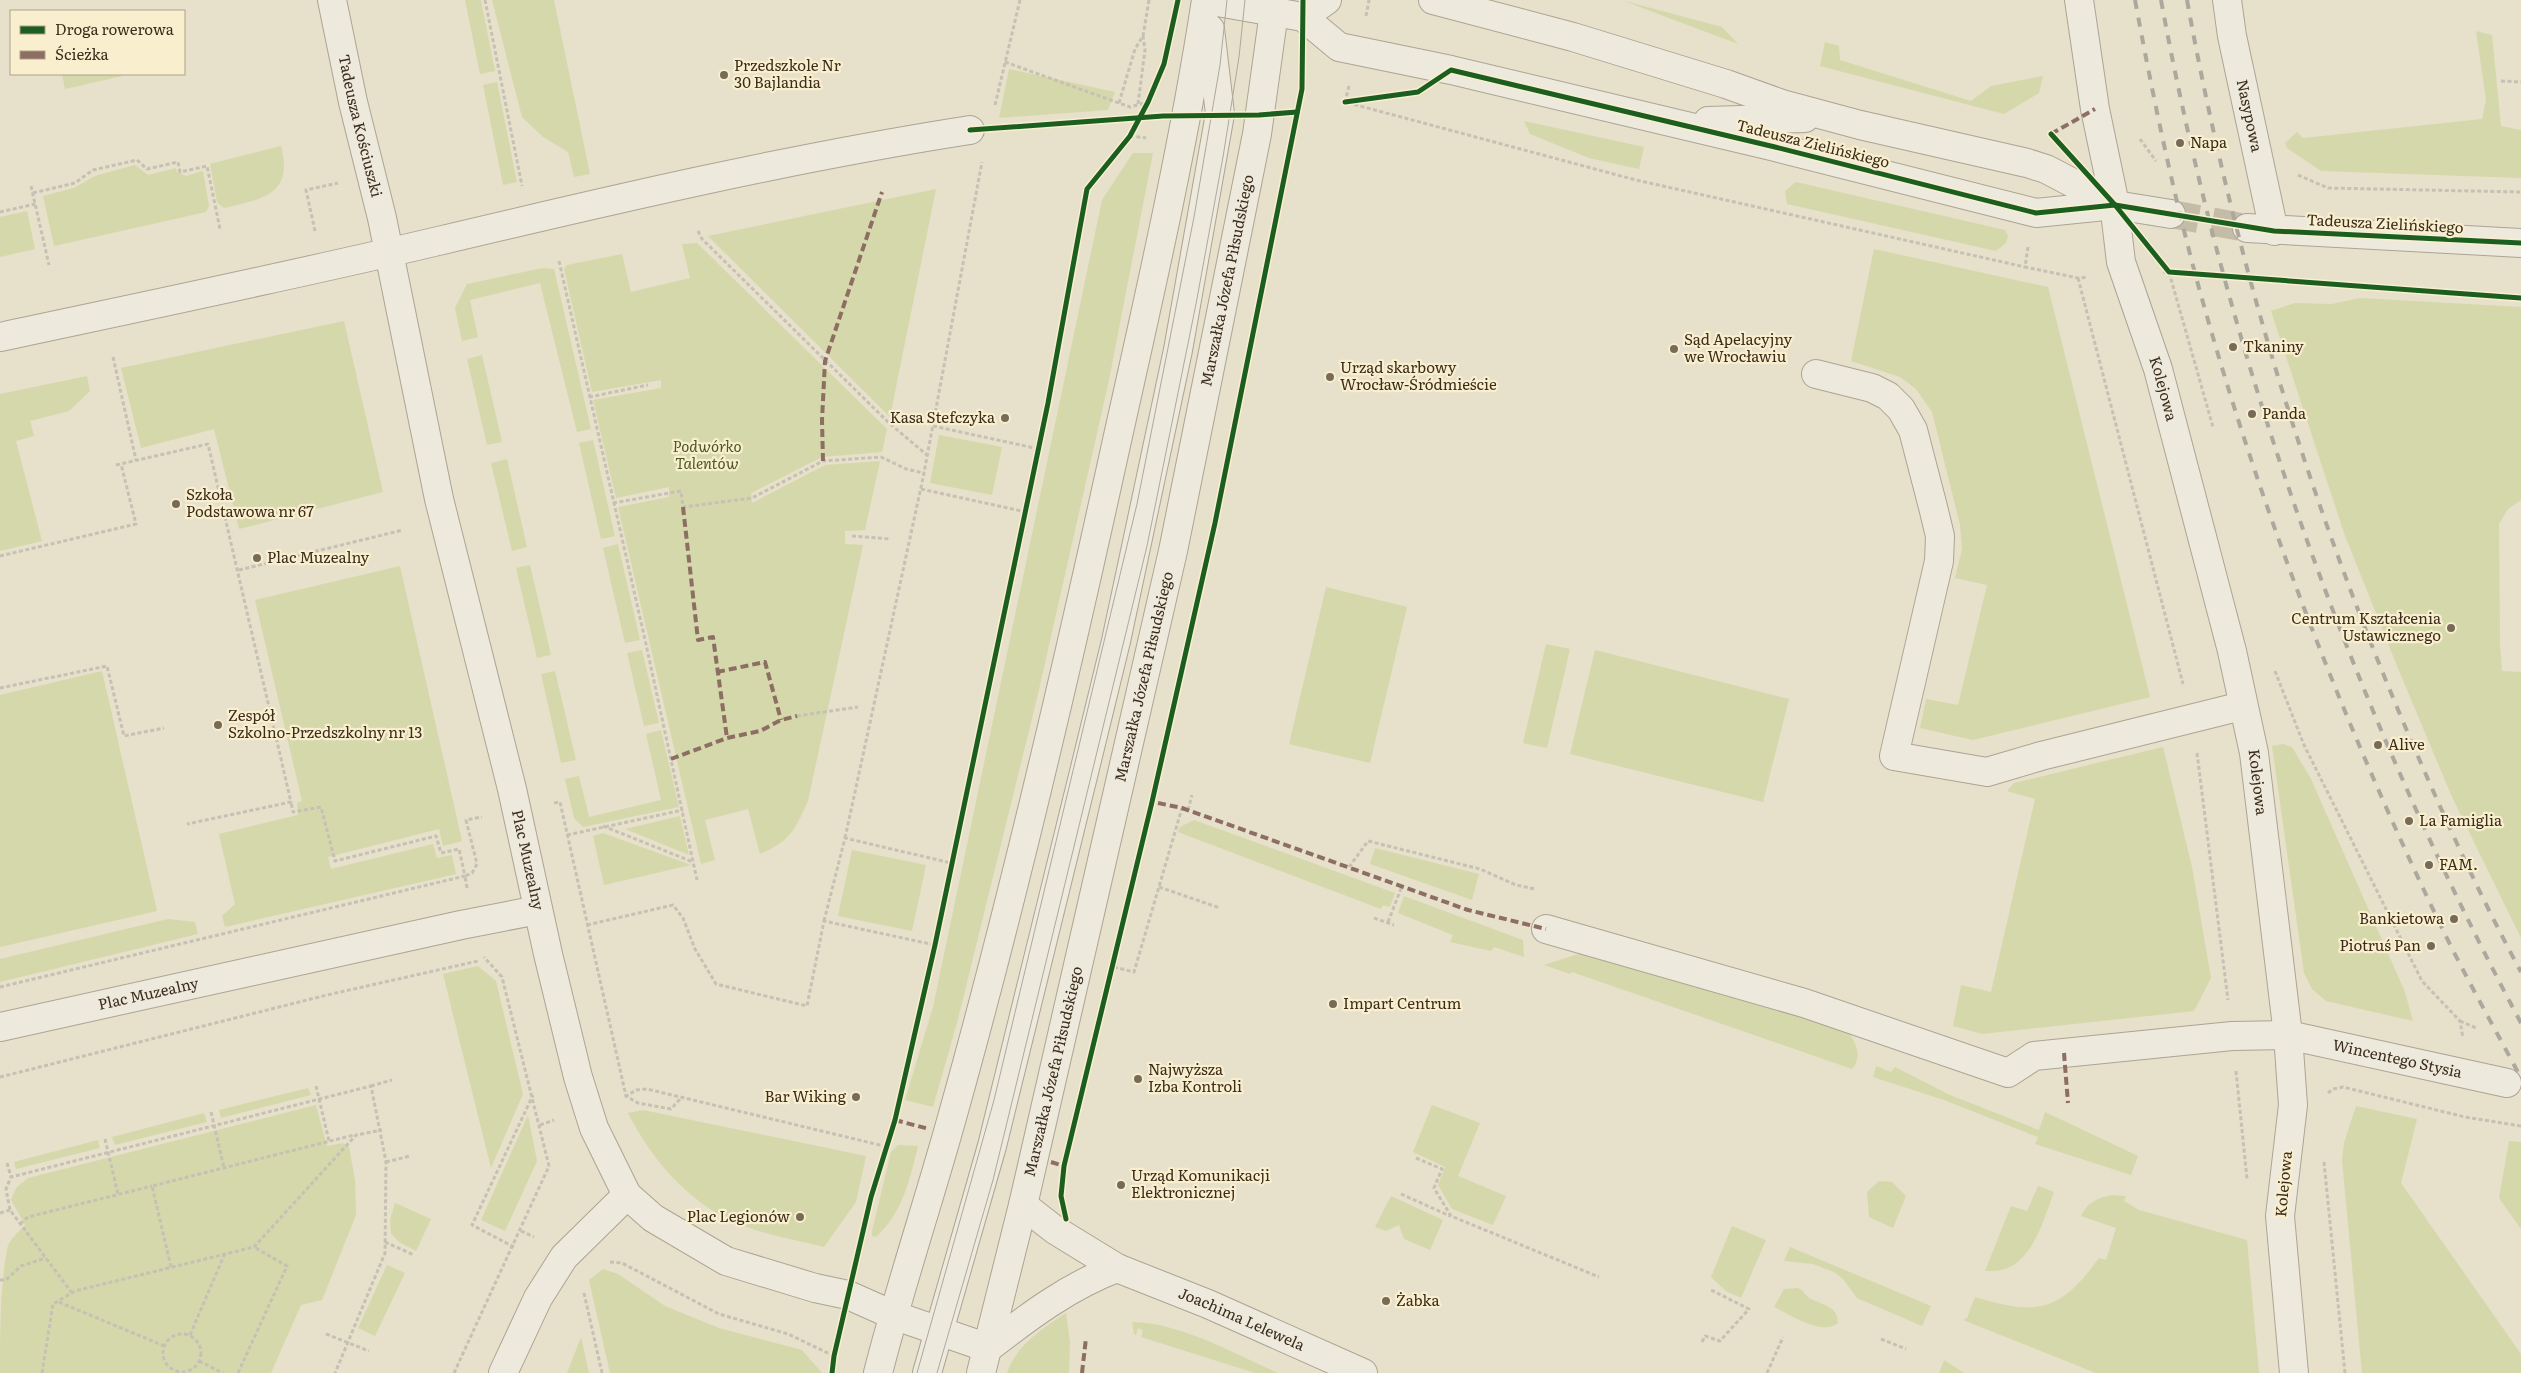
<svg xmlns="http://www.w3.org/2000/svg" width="2521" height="1373" font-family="Literata,serif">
  <rect width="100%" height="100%" fill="#e7e0ca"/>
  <g fill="#d5d8ab">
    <path d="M 465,0 L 481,0 L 495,71 L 480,74 Z"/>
    <path d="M 492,0 L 554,0 L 590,174 L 574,177 L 568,152 L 543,137 L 522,117 Z"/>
    <path d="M 1621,0 L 1722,27 L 1738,44 L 1624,1 Z"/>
    <path d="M 2476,31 L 2492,35 L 2501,126 L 2521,130 L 2521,178 L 2321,171 L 2287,148 L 2285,143 L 2297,132 L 2303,138 L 2482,119 L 2486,100 Z"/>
    <path d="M 1825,42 L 1839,46 L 1840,60 L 1971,101 L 1991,86 L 2043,76 L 2039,93 L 2004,114 L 1820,66 Z"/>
    <path d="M 1009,69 L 1115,92 L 1108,110 L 999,118 Z"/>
    <path d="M 62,74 L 121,74 L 122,76 L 65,89 Z"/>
    <path d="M 497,82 L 517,182 L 503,185 L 483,85 Z"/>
    <path d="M 1524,121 L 1644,147 L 1639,169 L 1589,158 L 1530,134 Z"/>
    <path d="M 281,146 C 294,195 262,199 224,208 L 217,202 L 210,164 Z"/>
    <path d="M 1133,153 L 1153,153 L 1109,380 L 1038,694 L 958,1019 L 933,1107 L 905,1100 L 933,1007 L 1102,200 Z"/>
    <path d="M 135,165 L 148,175 L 176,168 L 177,172 L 186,176 L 203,171 L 209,206 L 206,212 L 54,246 L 43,196 L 74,188 L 95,176 Z"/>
    <path d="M 1796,182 L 2005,230 L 2008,236 L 2006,243 L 1996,251 L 1787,204 L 1785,191 Z"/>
    <path d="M 936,189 L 890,417 L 708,236 Z"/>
    <path d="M 27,211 L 35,249 L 0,257 L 0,217 Z"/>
    <path d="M 697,243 L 887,429 L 882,452 L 822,457 L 751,493 L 752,503 L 825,465 L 880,461 L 865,530 L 845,531 L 845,544 L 863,545 L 808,801 C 795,830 790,841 760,854 L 748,809 L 705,820 L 715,860 L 701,864 L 618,507 L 669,497 L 669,487 L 616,498 L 593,400 L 661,388 L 661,380 L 592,392 L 564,269 L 567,265 L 622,254 L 631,292 L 690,278 L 682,244 Z"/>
    <path d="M 1874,249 L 2048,287 L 2150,697 L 1973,740 L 1920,728 L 1926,699 L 1958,705 L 1987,585 L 1955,578 L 1962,549 L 1960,525 L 1932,412 L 1916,389 L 1900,377 L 1851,361 Z"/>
    <path d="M 543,268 L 554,269 L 591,429 L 577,432 L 540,283 L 470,300 L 478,337 L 462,341 L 455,308 L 467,284 Z"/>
    <path d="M 2360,298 L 2521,307 L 2521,500 L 2508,509 L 2499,524 L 2500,644 L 2502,671 L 2521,672 L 2521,938 L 2452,797 L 2397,666 L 2344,533 L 2271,311 L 2295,303 L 2332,304 Z"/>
    <path d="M 344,321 L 383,492 L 239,529 L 214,429 L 141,448 L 121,368 Z"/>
    <path d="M 482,355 L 502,442 L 487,445 L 467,359 Z"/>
    <path d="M 87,376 L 90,391 L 69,411 L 30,421 L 34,436 L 16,441 L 42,541 L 0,551 L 0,394 Z"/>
    <path d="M 939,435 L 1002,447 L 992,495 L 930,483 Z"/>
    <path d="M 593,440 L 615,536 L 601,539 L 579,443 Z"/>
    <path d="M 507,459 L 527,547 L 512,551 L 491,463 Z"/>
    <path d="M 618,544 L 640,640 L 625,643 L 603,548 Z"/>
    <path d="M 530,565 L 551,655 L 537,658 L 516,568 Z"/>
    <path d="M 400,566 L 462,841 L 443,846 L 439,829 L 328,857 L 331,869 L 433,844 L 437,858 L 452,855 L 456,874 L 225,927 L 222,916 L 235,904 L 219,834 L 298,815 L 297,803 L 302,801 L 255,600 Z"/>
    <path d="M 1326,587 L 1407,607 L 1370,763 L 1289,744 Z"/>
    <path d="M 1546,644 L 1570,649 L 1547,748 L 1523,743 Z"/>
    <path d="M 642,650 L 659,723 L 644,726 L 627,653 Z"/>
    <path d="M 1595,650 L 1789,699 L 1763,802 L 1570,754 Z"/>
    <path d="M 102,671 L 157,911 L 0,947 L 0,695 Z"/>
    <path d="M 555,671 L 576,760 L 561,763 L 541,674 Z"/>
    <path d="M 661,730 L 679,807 L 583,827 L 574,818 L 565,779 L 579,776 L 589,817 L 661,800 L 646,734 Z"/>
    <path d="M 2283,744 L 2292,747 L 2311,779 L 2405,992 L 2413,1021 L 2326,1001 L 2312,989 L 2304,973 L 2272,746 Z"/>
    <path d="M 2163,747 L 2192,867 L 2211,978 L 2194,1011 L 1982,1034 L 1953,1026 L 1961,985 L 1991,992 L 2035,799 L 2007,791 L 2014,783 Z"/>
    <path d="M 680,816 L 689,855 L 625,829 Z"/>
    <path d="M 1194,820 L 1395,893 L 1390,907 L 1383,905 L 1381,909 L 1178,832 L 1180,827 Z"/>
    <path d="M 603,833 L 691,865 L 604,885 L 593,836 Z"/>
    <path d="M 1375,848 L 1479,874 L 1472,900 L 1370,864 Z"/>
    <path d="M 852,850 L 926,865 L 912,931 L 838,916 Z"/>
    <path d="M 1404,896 L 1523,940 L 1524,957 L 1494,947 L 1491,951 L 1450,942 L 1453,935 L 1398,913 Z"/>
    <path d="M 168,919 L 195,922 L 198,934 L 0,982 L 0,959 Z"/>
    <path d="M 1581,953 L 1848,1031 C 1856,1044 1863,1056 1852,1069 L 1572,972 L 1570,974 L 1544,965 Z"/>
    <path d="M 478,966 L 496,981 L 523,1094 L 491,1168 L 443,974 Z"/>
    <path d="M 1876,1066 L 1891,1072 L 1895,1067 L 1950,1095 L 2039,1130 L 2045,1112 L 2138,1156 L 2131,1175 L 2035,1144 L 2038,1137 L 1944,1100 L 1873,1077 Z"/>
    <path d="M 308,1088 L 311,1095 L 221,1118 L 219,1110 Z"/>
    <path d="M 316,1105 L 327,1146 L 343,1143 L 349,1147 L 355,1180 L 356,1215 L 322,1300 L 301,1305 L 271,1373 L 0,1373 C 0,1333 0,1288 7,1249 C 9,1240 18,1232 25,1225 L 11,1200 L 16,1188 L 28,1178 Z"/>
    <path d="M 1432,1105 L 1480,1123 L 1458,1176 L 1506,1196 L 1493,1225 L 1452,1209 L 1438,1185 L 1445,1167 L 1413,1152 Z"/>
    <path d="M 2356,1106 L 2417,1119 L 2401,1183 L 2521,1354 L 2521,1373 L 2362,1373 L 2342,1160 L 2344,1143 Z"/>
    <path d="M 643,1110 L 866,1156 L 856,1202 L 824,1247 C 793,1239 760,1234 732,1221 C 685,1199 651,1158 628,1113 Z"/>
    <path d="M 204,1113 L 207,1122 L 115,1145 L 112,1137 Z"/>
    <path d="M 528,1115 L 537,1161 L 505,1231 L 481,1220 Z"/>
    <path d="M 98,1140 L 100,1148 L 16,1169 L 14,1162 Z"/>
    <path d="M 2509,1141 L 2521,1142 L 2521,1229 L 2499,1198 Z"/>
    <path d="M 898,1145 L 918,1146 C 910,1179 902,1214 876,1237 L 872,1236 L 872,1231 L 891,1152 Z"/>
    <path d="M 1879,1181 L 1892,1182 L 1906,1196 L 1893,1228 L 1869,1217 L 1867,1192 Z"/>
    <path d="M 2038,1186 L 2054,1192 C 2044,1218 2034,1259 2005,1269 C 1999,1271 1991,1271 1985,1271 L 2011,1206 L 2027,1211 Z"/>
    <path d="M 2112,1195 L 2126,1196 L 2124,1201 L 2139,1210 L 2247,1240 L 2259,1373 L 2096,1373 L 1963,1320 L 1967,1318 L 1975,1297 C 2037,1316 2060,1312 2099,1258 L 2106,1260 L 2116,1228 L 2081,1216 C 2087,1202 2098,1198 2112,1195 Z"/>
    <path d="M 1391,1196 L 1443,1220 L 1430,1250 L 1404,1239 L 1399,1225 L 1386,1231 L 1375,1227 Z"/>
    <path d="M 395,1203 L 431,1219 L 416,1251 L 399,1242 L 391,1233 L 390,1220 Z"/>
    <path d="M 1732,1226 L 1766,1240 L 1741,1298 L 1726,1291 L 1711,1277 Z"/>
    <path d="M 1790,1247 L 1931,1306 L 1922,1326 L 1857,1298 L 1843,1279 L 1834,1272 L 1813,1264 L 1784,1261 Z"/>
    <path d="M 387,1265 L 405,1273 L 375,1336 L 358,1328 Z"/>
    <path d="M 603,1269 L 618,1274 L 665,1306 L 719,1328 L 802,1350 L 822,1373 L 610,1373 L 589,1280 Z"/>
    <path d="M 1797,1288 L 1802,1290 C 1811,1307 1838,1300 1838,1323 C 1821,1336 1792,1315 1774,1307 L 1784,1289 Z"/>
    <path d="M 1066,1313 L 1070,1342 L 1069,1373 L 1007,1373 C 1017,1344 1042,1329 1066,1313 Z"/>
    <path d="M 1132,1322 C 1182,1323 1232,1353 1278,1373 L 1255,1373 L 1141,1337 L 1143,1330 L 1138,1328 L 1136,1335 L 1134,1334 Z"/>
    <path d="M 581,1337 L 589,1373 L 567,1373 Z"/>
    <path d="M 1944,1360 L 1964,1373 L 1939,1373 Z"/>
  </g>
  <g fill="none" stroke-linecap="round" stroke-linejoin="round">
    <path stroke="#c5bca7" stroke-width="28" stroke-dasharray="28 14" stroke-linecap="butt" d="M 2171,214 L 2247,228"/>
    <defs>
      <g id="minor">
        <path id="s1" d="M 332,0 L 353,102 L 382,218 L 439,499 L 512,789 L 548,954 L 578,1077 L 594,1128 L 627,1195 L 653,1218 L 726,1261 L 815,1288 L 848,1295 L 893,1315 L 988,1348"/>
        <path d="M 1206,0 L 1303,17 L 1339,47 L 1451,70 L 1775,147 L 2036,213 L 2115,205 L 2171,214"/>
        <path d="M 1433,0 L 1573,37 L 1726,84 L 1782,104 L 1860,125 L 2027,163 L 2046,169 L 2115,205"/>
        <path id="s2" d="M 2079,0 L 2095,109 L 2113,195 L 2121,262 L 2158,369 L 2232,651 L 2254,753 L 2288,1035 L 2293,1105 L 2280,1216 L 2294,1373"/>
        <path id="s3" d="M 2227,0 L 2232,36 L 2274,231"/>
        <path d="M 1303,17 L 1327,0"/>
        <path d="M 1708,121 L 1805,118"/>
        <path d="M 2247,228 L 2521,243"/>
        <path d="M 0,337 C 145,306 290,276 434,242 C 611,200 790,158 970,130"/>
        <path d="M 1816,374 L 1872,388 L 1888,396 L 1901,409 L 1913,430 L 1933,507 L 1940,536 L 1939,561 L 1894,756 L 1987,772 L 2041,756 L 2242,706"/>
        <path id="s4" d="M 1546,929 L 1804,1003 L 2008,1073 L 2034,1056 L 2232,1036 L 2288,1035 L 2507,1083"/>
        <path id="s5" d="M 0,1027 L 461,925 L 538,910"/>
        <path id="s6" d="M 1023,1205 L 1055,1230 L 1117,1268 L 1208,1304 L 1363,1373"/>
        <path d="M 988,1348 C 1028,1317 1069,1286 1117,1268"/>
        <path d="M 503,1373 L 538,1298 L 564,1257 L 627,1195"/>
        <path d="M 878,1373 C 900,1286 929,1201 953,1114 C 1015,893 1067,669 1116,445 C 1149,297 1183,150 1206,0"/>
        <path d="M 927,1373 L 992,1146 L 1085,768 L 1116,641 L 1178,350 L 1220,114 L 1210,29"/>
        <path id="s7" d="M 981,1373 L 1023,1205 L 1173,551 L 1257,134 L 1274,12 L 1274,0"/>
      </g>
    </defs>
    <use href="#minor" stroke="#aca494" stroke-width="30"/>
    <g stroke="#c6c1b4" stroke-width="3" stroke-dasharray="4 2.5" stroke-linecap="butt">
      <path d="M 485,0 L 522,186"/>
      <path d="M 1366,16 L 1369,0"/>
      <path d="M 1005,62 L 1130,107 L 1148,102"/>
      <path d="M 2501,81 L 2521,82"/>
      <path d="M 1349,86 L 1345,102 L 1636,180 L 2025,267"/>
      <path d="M 1119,103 L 1135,49 L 1143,36 L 1149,0"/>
      <path d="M 1138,104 L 1145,50 L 1143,36"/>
      <path d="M 995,105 L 1020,0"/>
      <path d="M 1130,136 L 1146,138"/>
      <path d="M 2140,139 L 2156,161"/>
      <path d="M 2298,175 L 2328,188 L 2521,192"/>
      <path d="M 31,186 L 49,265"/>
      <path d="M 33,193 L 75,183 L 93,170 L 137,160 L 147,169 L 178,162 L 180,172 L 207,166 L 220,229"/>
      <path d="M 0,212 L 35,204"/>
      <path d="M 315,231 L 306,190 L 338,183"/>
      <path d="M 698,231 L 702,239 L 889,423 L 927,455"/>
      <path d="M 2028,247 L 2025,267 L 2078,278 L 2088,277"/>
      <path d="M 559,261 L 644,635 L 697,880"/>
      <path d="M 2163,272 L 2169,272 L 2213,427"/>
      <path d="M 2078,278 L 2183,684"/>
      <path d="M 113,357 L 136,460"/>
      <path d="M 589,397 L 648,385"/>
      <path d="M 933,426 L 1039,449"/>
      <path d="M 116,465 L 208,444 L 291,802 L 187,824"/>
      <path d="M 921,489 L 1026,512"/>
      <path d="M 613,503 L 681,491 L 683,507 L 752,498 L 823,461 L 881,457 L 906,469 L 924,473"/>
      <path d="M 852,536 L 890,539"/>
      <path d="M 0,556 L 136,524 L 121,464"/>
      <path d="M 239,570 L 403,530"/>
      <path d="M 2275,671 L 2304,745 L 2422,981 L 2460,1021 L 2463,1038"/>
      <path d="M 0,688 L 107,666 L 124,736 L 164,728"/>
      <path d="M 797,716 L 858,707"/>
      <path d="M 2197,753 L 2228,1000"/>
      <path d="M 554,803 L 560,802 L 626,1096 L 638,1103 L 671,1109 L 681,1098"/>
      <path d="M 1188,810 L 1192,795"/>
      <path d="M 603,826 L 693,862"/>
      <path d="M 567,835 L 683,810"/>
      <path d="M 845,838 L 923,478 L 982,162"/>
      <path d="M 1349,867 L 1368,841 L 1480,869 L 1516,885 L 1535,889"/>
      <path d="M 1159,887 L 1220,908"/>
      <path d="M 467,888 L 465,876 L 472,873 L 477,864 L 466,820 L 482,817"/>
      <path d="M 1374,918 L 1394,925"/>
      <path d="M 824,921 L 845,838 L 951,863"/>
      <path d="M 1388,922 L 1402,886"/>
      <path d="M 587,925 L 673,905 L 683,918 L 695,949 L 716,984 L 807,1006 L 824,921 L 935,945"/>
      <path d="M 1114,967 L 1134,972 L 1182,808"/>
      <path d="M 0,987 L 465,876 L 459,849 L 441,853 L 436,836 L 335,861 L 321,807 L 293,812 L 291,802"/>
      <path d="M 2460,1021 L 2476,1028"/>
      <path d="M 2236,1071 L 2247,1179"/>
      <path d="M 0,1077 L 327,995 L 478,961"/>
      <path d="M 316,1086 L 329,1141"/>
      <path d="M 371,1086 L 392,1080"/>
      <path d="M 2328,1093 L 2333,1089 L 2343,1087 L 2465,1117 L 2521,1126"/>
      <path d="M 625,1097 L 636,1090 L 647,1089 L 888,1147"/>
      <path d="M 211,1112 L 224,1168"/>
      <path d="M 540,1125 L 554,1120"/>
      <path d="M 105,1139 L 118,1194"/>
      <path d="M 1416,1158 L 1442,1169 L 1434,1188 L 1451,1216 L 1599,1277"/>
      <path d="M 386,1162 L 410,1156"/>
      <path d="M 2324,1162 L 2345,1373"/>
      <path d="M 7,1163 L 11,1177"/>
      <path d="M 1401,1194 L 1450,1216"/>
      <path d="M 0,1213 L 10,1210"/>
      <path d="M 20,1224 L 28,1217 L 152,1186"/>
      <path d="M 521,1231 L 534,1237"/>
      <path d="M 385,1242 L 414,1255"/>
      <path d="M 514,1247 L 472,1225 L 533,1095"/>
      <path d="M 610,1262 L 622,1263 L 719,1314 L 788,1334 L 834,1356"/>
      <path d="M 171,1267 L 152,1186 L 354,1135"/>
      <path d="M 0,1280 L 6,1280 L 21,1266 L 46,1258"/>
      <path d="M 72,1293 L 10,1210 L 6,1189 L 11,1177 L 371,1086 L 386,1162 L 385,1253 L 335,1373"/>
      <path d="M 584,1293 L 602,1373"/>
      <path d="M 59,1302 L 164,1346"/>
      <path d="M 326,1334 L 369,1351"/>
      <circle cx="182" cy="1353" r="19"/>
      <path d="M 190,1335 L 225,1253"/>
      <path d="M 1881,1339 L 1906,1349"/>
      <path d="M 1702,1342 L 1705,1336 L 1720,1341 L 1749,1309 L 1709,1289"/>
      <path d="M 199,1361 L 223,1373"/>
      <path d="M 42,1373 L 53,1304 L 75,1291 L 254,1247 L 356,1135 L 382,1130"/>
      <path d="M 238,1373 L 287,1266 L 254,1247"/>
      <path d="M 454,1373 L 549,1166 L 502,977 L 484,957"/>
      <path d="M 1767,1373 L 1783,1337"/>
    </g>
    <use href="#minor" stroke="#ede9dd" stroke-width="28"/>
    <g stroke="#ada89d" stroke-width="1">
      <path d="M 917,1373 L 994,1100 L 1137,504 L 1194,217 L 1220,65 L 1227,0"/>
      <path d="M 937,1373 L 993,1180 L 1147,546 L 1196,304 L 1223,157 L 1239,57 L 1245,0"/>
    </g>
    <g stroke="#ada89d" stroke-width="4" stroke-dasharray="9 9" stroke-linecap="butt">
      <path d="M 2135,0 C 2153,97 2173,193 2199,288 C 2259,506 2342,720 2440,924 C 2465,976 2494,1027 2521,1078"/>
      <path d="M 2161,0 C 2227,358 2350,702 2521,1023"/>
      <path d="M 2187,0 C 2233,254 2308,500 2410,738 C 2444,817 2480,896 2521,972"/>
    </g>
    <g stroke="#8d6e63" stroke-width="4" stroke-dasharray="8 4" stroke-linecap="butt">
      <path d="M 2051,134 L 2095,109"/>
      <path d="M 823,461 L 822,420 L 825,361 L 882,192"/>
      <path d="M 683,507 L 698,640 L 713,637 L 727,738"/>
      <path d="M 717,672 L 765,662 L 781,720"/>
      <path d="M 671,759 L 727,738 L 760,731 L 781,720 L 797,716"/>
      <path d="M 1158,803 L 1182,808 L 1468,910 L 1546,929"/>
      <path d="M 2064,1053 L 2068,1103"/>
      <path d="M 895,1120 L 929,1129"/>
      <path d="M 1051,1162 L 1064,1166"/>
      <path d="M 1082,1373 L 1086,1338"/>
    </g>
    <defs>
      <g id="cycleway">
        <path d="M 1345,102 L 1418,92 L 1451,70 L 1775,147 L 2036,213 L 2115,205 L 2274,231 L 2521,243"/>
        <path d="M 970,130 L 1163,116 L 1259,115 L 1297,112"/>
        <path d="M 2051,134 L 2115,205 L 2169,272 L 2521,298"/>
        <path d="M 1066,1219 L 1061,1196 L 1064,1166 L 1152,802 L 1215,523 L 1302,89 L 1303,0"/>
        <path d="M 832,1373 L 834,1356 L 871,1197 L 895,1120 L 935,945 L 1048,403 L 1087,189 L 1130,136 L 1148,102 L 1164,64 L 1178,0"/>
      </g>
    </defs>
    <use href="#cycleway" stroke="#f9efcf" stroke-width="8"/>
    <use href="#cycleway" stroke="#1b5e20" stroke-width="5"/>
  </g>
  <g fill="#776b58" stroke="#f9efcf" stroke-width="2">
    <circle cx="724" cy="75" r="5"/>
    <circle cx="2180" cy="143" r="5"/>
    <circle cx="2233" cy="347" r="5"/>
    <circle cx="1674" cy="349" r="5"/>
    <circle cx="1330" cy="377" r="5"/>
    <circle cx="2252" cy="414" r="5"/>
    <circle cx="1005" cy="418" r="5"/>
    <circle cx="176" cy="504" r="5"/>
    <circle cx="257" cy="558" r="5"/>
    <circle cx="2451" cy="628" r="5"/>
    <circle cx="218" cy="725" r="5"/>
    <circle cx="2378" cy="745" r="5"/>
    <circle cx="2409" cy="821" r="5"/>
    <circle cx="2429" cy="865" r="5"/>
    <circle cx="2454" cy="919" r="5"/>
    <circle cx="2431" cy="946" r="5"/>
    <circle cx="1333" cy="1004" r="5"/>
    <circle cx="1138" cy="1079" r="5"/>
    <circle cx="856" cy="1097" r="5"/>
    <circle cx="1121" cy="1185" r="5"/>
    <circle cx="800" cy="1217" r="5"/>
    <circle cx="1386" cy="1301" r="5"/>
  </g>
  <g text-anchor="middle" stroke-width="4.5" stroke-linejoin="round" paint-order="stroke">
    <g font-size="15" fill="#3b2c1b" stroke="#f9efcf" text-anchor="start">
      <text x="734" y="71">Przedszkole Nr<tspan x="734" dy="17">30 Bajlandia</tspan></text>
      <text x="2190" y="148">Napa</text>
      <text x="1684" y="345">Sąd Apelacyjny<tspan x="1684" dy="17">we Wrocławiu</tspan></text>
      <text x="2243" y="352">Tkaniny</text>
      <text x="1340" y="373">Urząd skarbowy<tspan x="1340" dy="17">Wrocław-Śródmieście</tspan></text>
      <text x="2262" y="419">Panda</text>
      <text x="995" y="423" text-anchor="end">Kasa Stefczyka</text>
      <text x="186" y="500">Szkoła<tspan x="186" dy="17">Podstawowa nr 67</tspan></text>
      <text x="267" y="563">Plac Muzealny</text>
      <text x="2441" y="624" text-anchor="end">Centrum Kształcenia<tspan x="2441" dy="17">Ustawicznego</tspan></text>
      <text x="228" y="721">Zespół<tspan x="228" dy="17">Szkolno-Przedszkolny nr 13</tspan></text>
      <text x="2388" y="750">Alive</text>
      <text x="2419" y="826">La Famiglia</text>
      <text x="2439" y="870">FAM.</text>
      <text x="2444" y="924" text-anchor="end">Bankietowa</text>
      <text x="2421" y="951" text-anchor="end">Piotruś Pan</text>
      <text x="1343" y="1009">Impart Centrum</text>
      <text x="1148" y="1075">Najwyższa<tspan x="1148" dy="17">Izba Kontroli</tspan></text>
      <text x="846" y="1102" text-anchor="end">Bar Wiking</text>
      <text x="1131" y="1181">Urząd Komunikacji<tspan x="1131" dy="17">Elektronicznej</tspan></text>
      <text x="790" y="1222" text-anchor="end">Plac Legionów</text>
      <text x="1396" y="1306">Żabka</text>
    </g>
    <g font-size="15" fill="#3b2c1b" stroke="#f9efcf">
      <text dy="5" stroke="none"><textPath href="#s3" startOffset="118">Nasypowa</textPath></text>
      <text dy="5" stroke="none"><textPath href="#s1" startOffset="129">Tadeusza Kościuszki</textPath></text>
      <text transform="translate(1813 144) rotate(14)" y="5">Tadeusza Zielińskiego</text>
      <text transform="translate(2385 224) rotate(3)" y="5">Tadeusza Zielińskiego</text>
      <text dy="5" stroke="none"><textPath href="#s7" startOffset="1120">Marszałka Józefa Piłsudskiego</textPath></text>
      <text dy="5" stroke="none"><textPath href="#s2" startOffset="399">Kolejowa</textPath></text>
      <text dy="5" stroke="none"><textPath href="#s7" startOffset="715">Marszałka Józefa Piłsudskiego</textPath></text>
      <text dy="5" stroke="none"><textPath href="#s2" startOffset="804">Kolejowa</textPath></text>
      <text dy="5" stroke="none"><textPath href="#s1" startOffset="882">Plac Muzealny</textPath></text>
      <text dy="5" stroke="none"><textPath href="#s5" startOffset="152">Plac Muzealny</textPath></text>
      <text dy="5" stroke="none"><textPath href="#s4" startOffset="882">Wincentego Stysia</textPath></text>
      <text dy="5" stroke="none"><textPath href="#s7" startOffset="310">Marszałka Józefa Piłsudskiego</textPath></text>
      <text transform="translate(2284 1184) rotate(-85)" y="5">Kolejowa</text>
      <text dy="5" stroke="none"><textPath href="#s6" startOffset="248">Joachima Lelewela</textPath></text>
    </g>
    <g font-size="15" font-style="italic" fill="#485a1f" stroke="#f9efcf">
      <text x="707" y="452">Podwórko<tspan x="707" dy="17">Talentów</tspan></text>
    </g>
  </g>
  <rect x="10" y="10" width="175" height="65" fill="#f9efcf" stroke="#ada187"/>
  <rect x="20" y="26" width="25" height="8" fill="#1b5e20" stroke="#ada187"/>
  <text x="55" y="35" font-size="15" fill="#3b2c1b">Droga rowerowa</text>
  <rect x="20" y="51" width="25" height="8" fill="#8d6e63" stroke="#ada187"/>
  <text x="55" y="60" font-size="15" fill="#3b2c1b">Ścieżka</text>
</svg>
